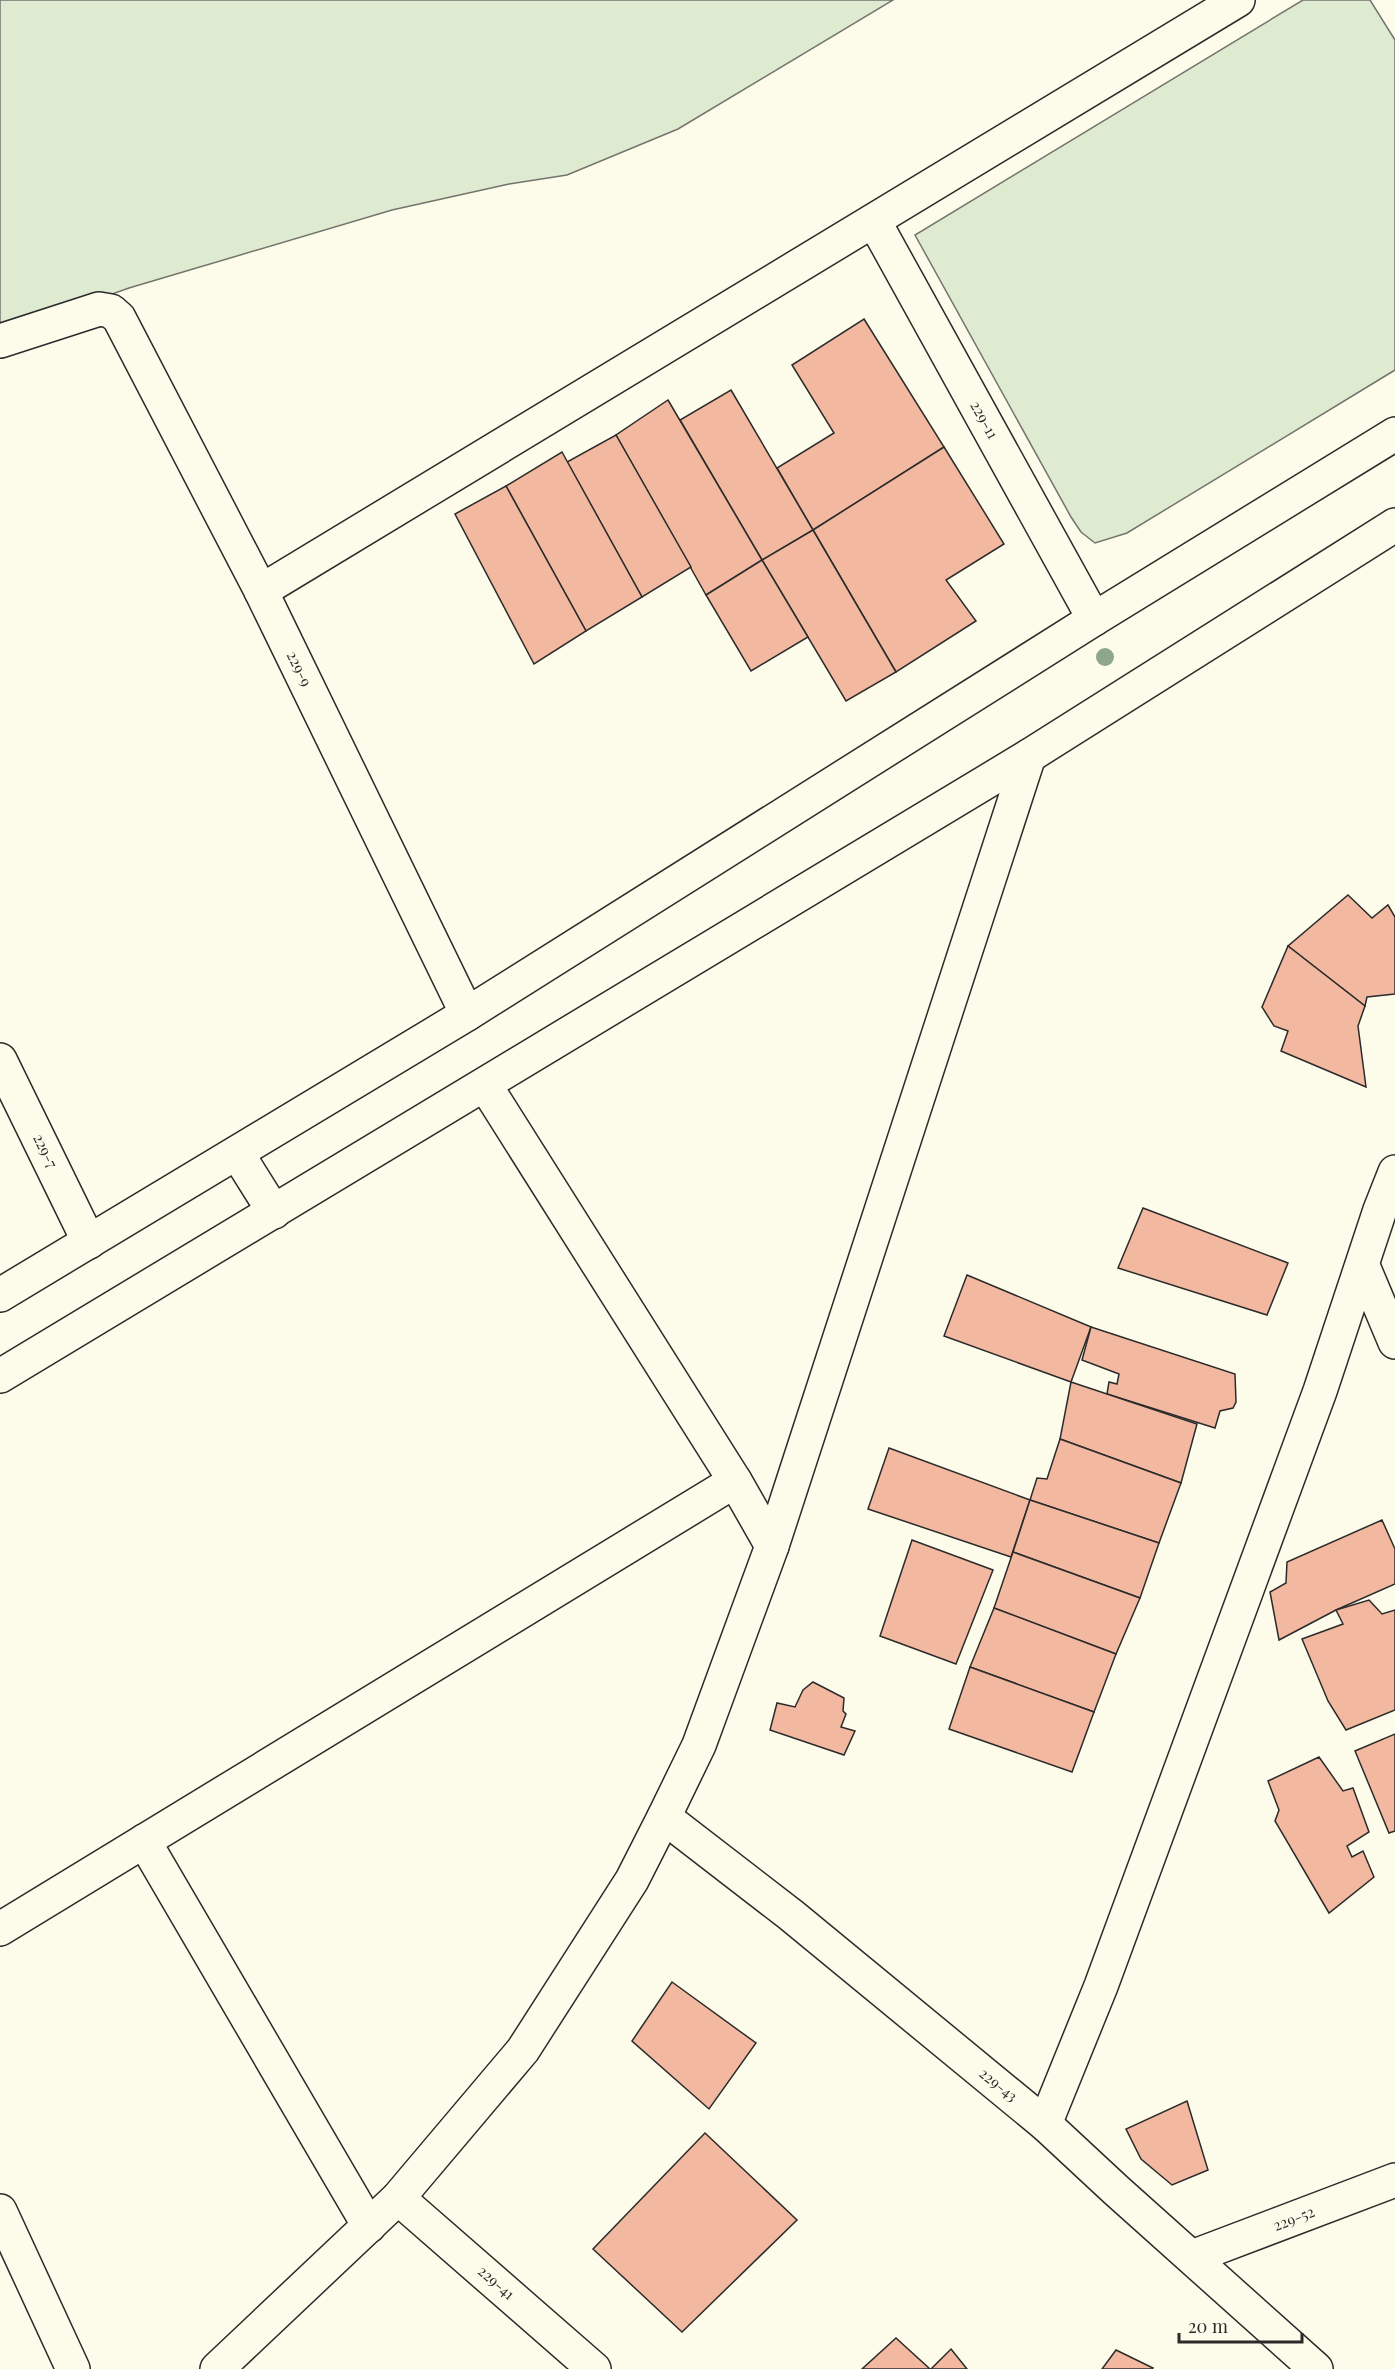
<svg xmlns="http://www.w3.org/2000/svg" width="1395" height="2369" font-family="'Playfair Display',serif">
  <rect width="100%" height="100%" fill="#fdfbea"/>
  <g fill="#deebd1" stroke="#74746e" stroke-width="1.5">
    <path d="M 0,0 L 893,0 L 678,129 L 567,175 L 509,184 L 392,210 L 129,288 L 0,334 Z"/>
    <path d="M 1303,0 L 1370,0 L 1395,40 L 1395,370 L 1127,533 L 1095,543 L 1081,532 L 1071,517 L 915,235 Z"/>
  </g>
  <g fill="#f2b8a0" stroke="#2b2b2b" stroke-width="1.5">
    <path d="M 864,319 L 944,447 L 813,530 L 777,468 L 834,433 L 792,365 Z"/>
    <path d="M 731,390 L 813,530 L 762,560 L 680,420 Z"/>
    <path d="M 668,400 L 762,560 L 706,595 L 616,435 Z"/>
    <path d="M 616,435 L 691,567 L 642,597 L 567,462 Z"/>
    <path d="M 944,447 L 1004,544 L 946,580 L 976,621 L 896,672 L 813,530 Z"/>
    <path d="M 562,452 L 642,597 L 586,631 L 506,486 Z"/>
    <path d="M 506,486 L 586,631 L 534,664 L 455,514 Z"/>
    <path d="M 813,530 L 896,672 L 846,701 L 762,560 Z"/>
    <path d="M 762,560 L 808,637 L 751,671 L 706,595 Z"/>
    <path d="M 1348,895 L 1372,918 L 1388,905 L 1395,917 L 1395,994 L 1367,997 L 1365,1006 L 1288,946 Z"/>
    <path d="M 1288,946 L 1365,1006 L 1358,1026 L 1366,1087 L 1281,1051 L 1288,1031 L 1274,1026 L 1262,1007 Z"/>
    <path d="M 1143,1208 L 1288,1263 L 1267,1315 L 1118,1268 Z"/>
    <path d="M 967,1275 L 1091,1327 L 1071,1382 L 944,1336 Z"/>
    <path d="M 1091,1327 L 1235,1374 L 1236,1402 L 1233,1408 L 1220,1411 L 1215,1428 L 1107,1394 L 1109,1382 L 1117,1384 L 1119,1374 L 1082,1360 Z"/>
    <path d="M 1071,1382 L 1197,1424 L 1181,1483 L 1060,1439 Z"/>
    <path d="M 1060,1439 L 1181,1483 L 1159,1543 L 1030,1500 L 1037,1478 L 1047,1479 Z"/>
    <path d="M 889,1448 L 1030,1500 L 1011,1557 L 868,1509 Z"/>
    <path d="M 1030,1500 L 1159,1543 L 1140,1598 L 1013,1552 Z"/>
    <path d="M 1382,1520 L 1395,1549 L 1395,1584 L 1336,1610 L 1279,1640 L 1270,1592 L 1286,1583 L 1287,1562 Z"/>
    <path d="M 912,1540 L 993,1570 L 956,1664 L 880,1636 Z"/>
    <path d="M 1013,1552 L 1140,1598 L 1116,1654 L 994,1608 Z"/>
    <path d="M 1369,1600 L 1382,1614 L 1395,1610 L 1395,1710 L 1346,1730 L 1328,1701 L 1302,1639 L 1343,1624 L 1336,1610 Z"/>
    <path d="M 994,1608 L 1116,1654 L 1094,1712 L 970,1667 Z"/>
    <path d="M 970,1667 L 1094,1712 L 1072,1772 L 949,1729 Z"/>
    <path d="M 813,1682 L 844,1698 L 843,1711 L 846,1714 L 841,1727 L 855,1731 L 844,1755 L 770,1730 L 777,1703 L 795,1707 L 803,1690 Z"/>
    <path d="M 1395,1734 L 1395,1831 L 1389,1833 L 1355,1751 Z"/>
    <path d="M 1319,1757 L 1343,1791 L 1353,1788 L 1369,1832 L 1347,1846 L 1352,1857 L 1363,1851 L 1374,1877 L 1329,1913 L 1275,1821 L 1279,1810 L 1268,1781 Z"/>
    <path d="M 672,1982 L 756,2043 L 709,2109 L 632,2041 Z"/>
    <path d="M 1187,2101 L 1208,2170 L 1172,2185 L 1141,2159 L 1126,2129 Z"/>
    <path d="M 705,2133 L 797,2220 L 682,2332 L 593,2249 Z"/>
    <path d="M 896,2338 L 930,2369 L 862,2369 Z"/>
    <path d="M 951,2349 L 967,2369 L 931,2369 Z"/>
    <path d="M 1116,2350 L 1153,2368 L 1152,2369 L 1102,2369 Z"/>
  </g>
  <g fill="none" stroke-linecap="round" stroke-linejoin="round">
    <defs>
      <g id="minor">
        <path d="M 874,221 L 1094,619"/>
        <path d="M 0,341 L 99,309 L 111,311 L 119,318 L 261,591 L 467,1014"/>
        <path d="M 261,591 L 1238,0"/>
        <path d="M 0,1060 L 89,1242"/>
        <path d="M 485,1085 L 735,1481 L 772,1546"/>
        <path d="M 1363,1266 L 1395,1342"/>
        <path d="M 664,1817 L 791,1915 L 1045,2124 L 1116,2190 L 1316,2369"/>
        <path d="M 144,1841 L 369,2226"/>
        <path d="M 0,1929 L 735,1481"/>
        <path d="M 1045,2124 L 1101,1986 L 1320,1391 L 1380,1210 L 1395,1172"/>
        <path d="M 398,2198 L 594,2369"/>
        <path d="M 0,2211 L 73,2369"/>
        <path d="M 1192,2257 L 1395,2180"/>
      </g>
      <g id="tertiary">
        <path d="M 237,1153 L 274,1212"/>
        <path d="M 0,1295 L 467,1014 L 1094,619 L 1395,434"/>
        <path d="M 0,1376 L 1029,756 L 1395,525"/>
        <path d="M 217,2369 L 398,2198 L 523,2050 L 632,1880 L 664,1817 L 699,1745 L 772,1546 L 1029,756"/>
      </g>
    </defs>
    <use href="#minor" stroke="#2b2b2b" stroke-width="36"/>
    <use href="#tertiary" stroke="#2b2b2b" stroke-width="36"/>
    <use href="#minor" stroke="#fdfbea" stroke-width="33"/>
    <use href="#tertiary" stroke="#fdfbea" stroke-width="33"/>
  </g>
  <circle fill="#8ea78a" cx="1105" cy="657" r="9"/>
  <g text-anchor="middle" stroke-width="4.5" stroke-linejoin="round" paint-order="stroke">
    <g font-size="15" fill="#2b2b2b" stroke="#fdfbea">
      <text transform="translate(984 420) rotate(61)" y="5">229-11</text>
      <text transform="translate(299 669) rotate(64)" y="5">229-9</text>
      <text transform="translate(45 1151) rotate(64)" y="5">229-7</text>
      <text transform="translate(998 2085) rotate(39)" y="5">229-43</text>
      <text transform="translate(1294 2219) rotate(-21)" y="5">229-52</text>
      <text transform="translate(496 2283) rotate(41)" y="5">229-41</text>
    </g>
  </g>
  <path d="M1179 2333v9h123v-9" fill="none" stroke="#2b2b2b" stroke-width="3"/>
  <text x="1188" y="2333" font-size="18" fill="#2b2b2b" stroke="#fdfbea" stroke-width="4.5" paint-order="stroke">20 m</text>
</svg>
